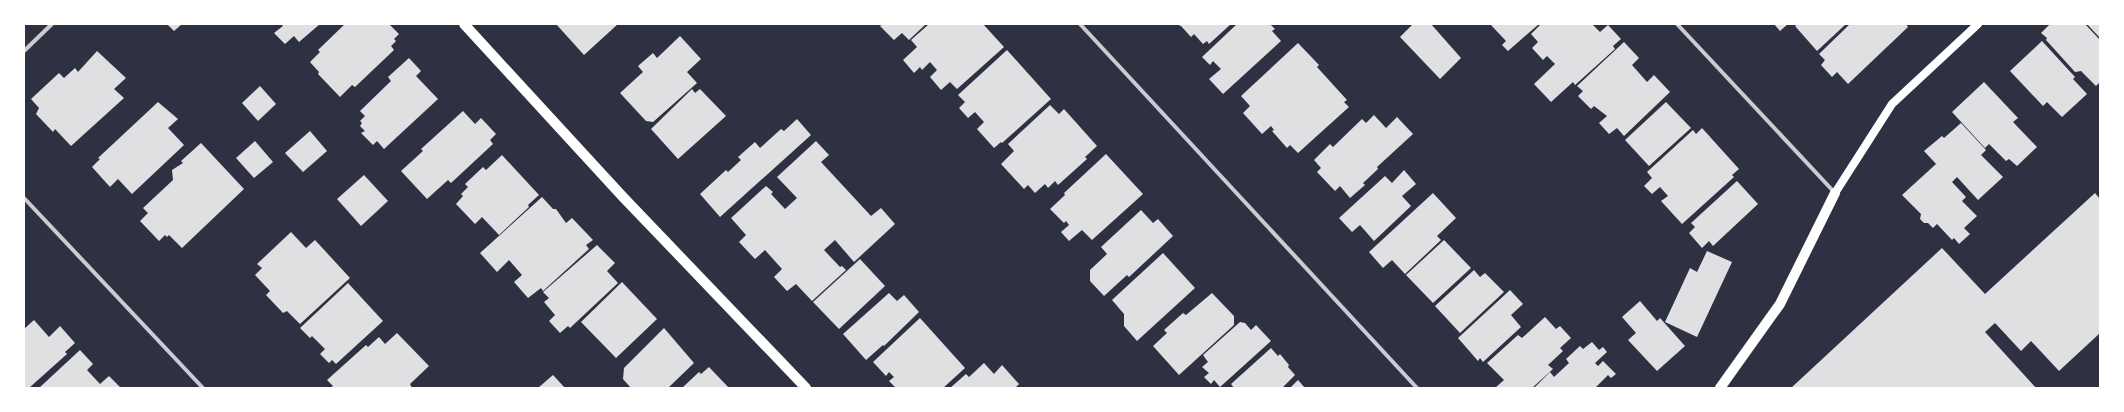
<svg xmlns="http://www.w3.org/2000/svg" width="2124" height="412" font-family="'Playfair Display',serif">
  <rect width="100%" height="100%" fill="#2d3142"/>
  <g fill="#e0e0e3">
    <path d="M 167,24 L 182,24 L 174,31 Z"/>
    <path d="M 281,24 L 320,24 L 299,42 L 294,36 L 285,44 L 274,33 L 283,26 Z"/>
    <path d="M 345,24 L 389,24 L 399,34 L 394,39 L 396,41 L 391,46 L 394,50 L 355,87 L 352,85 L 340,97 L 318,74 L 319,72 L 310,62 L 320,52 L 318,50 Z"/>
    <path d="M 556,24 L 618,24 L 584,55 Z"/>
    <path d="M 883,24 L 926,24 L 909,40 L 902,33 L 894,40 L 880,26 Z"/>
    <path d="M 929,24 L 983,24 L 1004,47 L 957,89 L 950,82 L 941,90 L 930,77 L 937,70 L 930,62 L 922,70 L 920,67 L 914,73 L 903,60 L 917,47 L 911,40 Z"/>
    <path d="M 1176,24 L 1231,24 L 1209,44 L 1207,41 L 1203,44 L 1194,34 L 1191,37 L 1181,26 Z"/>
    <path d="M 1237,24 L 1270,24 L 1275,29 L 1272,31 L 1281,41 L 1223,94 L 1209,79 L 1221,69 L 1213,61 L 1210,65 L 1202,57 Z"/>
    <path d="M 1413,24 L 1431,24 L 1461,58 L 1440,79 L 1400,37 Z"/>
    <path d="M 1490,24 L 1539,24 L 1508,51 L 1502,45 L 1506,41 Z"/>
    <path d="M 1541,24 L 1592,24 L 1600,32 L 1608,25 L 1621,39 L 1613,46 L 1615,49 L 1575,85 L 1573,82 L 1551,102 L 1534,84 L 1555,64 L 1547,56 L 1543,60 L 1532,48 L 1538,42 L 1531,34 Z"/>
    <path d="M 1774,24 L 1788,24 L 1780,31 Z"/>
    <path d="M 1798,24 L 1846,24 L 1817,51 L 1795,26 Z"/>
    <path d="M 1850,24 L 1906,24 L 1908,27 L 1848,84 L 1837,72 L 1832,77 L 1821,65 L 1825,60 L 1819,54 Z"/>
    <path d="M 2050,24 L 2085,24 L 2100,40 L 2100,82 L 2096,86 L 2081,71 L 2075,72 L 2046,40 L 2047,38 L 2041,33 Z"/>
    <path d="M 2087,24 L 2100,24 L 2100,38 Z"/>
    <path d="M 680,36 L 701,59 L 687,72 L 697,83 L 653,122 L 646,121 L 620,93 L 643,72 L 638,66 L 653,53 L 657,58 Z"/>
    <path d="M 2042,41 L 2075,77 L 2073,79 L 2087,94 L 2062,117 L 2047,102 L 2043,106 L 2010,71 Z"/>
    <path d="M 1624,42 L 1639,58 L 1632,65 L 1647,82 L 1654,75 L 1670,92 L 1624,136 L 1617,128 L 1609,134 L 1599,123 L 1607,116 L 1594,106 L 1591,109 L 1578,96 L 1583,91 L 1577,86 Z"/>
    <path d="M 1298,43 L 1319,65 L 1317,67 L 1347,100 L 1344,102 L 1349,107 L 1298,153 L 1290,145 L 1287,148 L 1272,131 L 1274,130 L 1271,126 L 1262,134 L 1243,113 L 1250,106 L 1241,96 Z"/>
    <path d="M 1007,50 L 1051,99 L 1002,143 L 1001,142 L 994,148 L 977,129 L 984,122 L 975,112 L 968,118 L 959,108 L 965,102 L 958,95 Z"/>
    <path d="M 97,51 L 126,78 L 114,89 L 124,98 L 71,146 L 55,129 L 53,132 L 36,114 L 39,108 L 31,99 L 59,73 L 64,78 L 75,68 L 78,72 Z"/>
    <path d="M 409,58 L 421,71 L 416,76 L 438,99 L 384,149 L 377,141 L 373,145 L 361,133 L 365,131 L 360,126 L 362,123 L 360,121 L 365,116 L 360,111 L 391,81 L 388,77 Z"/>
    <path d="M 1984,82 L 2018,118 L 2013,122 L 2037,147 L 2017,166 L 2009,159 L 2006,161 L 1989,144 L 1985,148 L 1952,112 Z"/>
    <path d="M 260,86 L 276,104 L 258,121 L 242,103 Z"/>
    <path d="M 692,89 L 695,93 L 700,89 L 726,116 L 678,159 L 651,129 Z"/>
    <path d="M 158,102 L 178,119 L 168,128 L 184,145 L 132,194 L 118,179 L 110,187 L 92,167 L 100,159 L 98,158 Z"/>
    <path d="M 1666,102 L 1691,128 L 1649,166 L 1625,140 Z"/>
    <path d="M 1050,105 L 1059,114 L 1064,109 L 1097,146 L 1085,157 L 1087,159 L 1058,185 L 1055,181 L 1048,188 L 1045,184 L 1035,193 L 1028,185 L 1024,189 L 1001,164 L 1014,151 L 1008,144 Z"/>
    <path d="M 463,111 L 475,124 L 481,118 L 496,134 L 490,140 L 493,144 L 451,183 L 448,180 L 427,199 L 401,171 L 423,151 L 421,149 Z"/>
    <path d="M 1374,115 L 1386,128 L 1397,117 L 1413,134 L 1377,167 L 1378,169 L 1363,183 L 1365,185 L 1350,198 L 1340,186 L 1335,191 L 1317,172 L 1321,168 L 1314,160 L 1330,144 L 1333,147 L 1362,119 L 1366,123 Z"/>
    <path d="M 797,119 L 811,135 L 720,217 L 700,194 L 726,170 L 728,172 L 741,160 L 738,157 L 755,142 L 760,148 L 781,129 L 784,131 Z"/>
    <path d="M 1961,123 L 1986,150 L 1981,155 L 2003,177 L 1978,200 L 1957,177 L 1952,182 L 1966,197 L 1962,201 L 1977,216 L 1964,228 L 1970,234 L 1959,244 L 1954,238 L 1952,240 L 1937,224 L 1933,228 L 1928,223 L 1924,223 L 1920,219 L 1921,214 L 1902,195 L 1936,164 L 1951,180 L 1924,151 L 1942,136 L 1944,138 Z"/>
    <path d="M 1702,128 L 1739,169 L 1732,175 L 1734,177 L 1682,224 L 1661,201 L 1668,196 L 1660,187 L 1652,194 L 1644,186 L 1652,178 L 1647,172 L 1693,130 L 1696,134 Z"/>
    <path d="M 310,131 L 327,151 L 303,172 L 285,153 Z"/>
    <path d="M 255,141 L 273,162 L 254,178 L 236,158 Z"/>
    <path d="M 816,141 L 829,155 L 821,162 L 871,216 L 881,208 L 895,224 L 854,262 L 835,240 L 824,250 L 840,267 L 842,266 L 846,270 L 812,301 L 796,284 L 787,291 L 774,277 L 782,269 L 765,250 L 755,259 L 739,242 L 746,235 L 731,218 L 766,186 L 773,192 L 771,194 L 785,209 L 797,198 L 777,177 Z"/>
    <path d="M 201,143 L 244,189 L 182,248 L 169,235 L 167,237 L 165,235 L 159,241 L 140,221 L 148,213 L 143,208 L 173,180 L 172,170 L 183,163 L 181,161 Z"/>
    <path d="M 1106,154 L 1143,194 L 1092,240 L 1082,230 L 1069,241 L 1061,232 L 1069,225 L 1066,221 L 1064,223 L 1050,209 L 1065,195 L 1064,193 Z"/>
    <path d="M 502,155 L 539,195 L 528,205 L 529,207 L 499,235 L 482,217 L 475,224 L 456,204 L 463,196 L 461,194 L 468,187 L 465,184 L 483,167 L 486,170 Z"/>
    <path d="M 1404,170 L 1416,184 L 1402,196 L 1411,206 L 1374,241 L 1360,225 L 1352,232 L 1339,218 L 1385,176 L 1392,183 Z"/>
    <path d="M 364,175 L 388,201 L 361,226 L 337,199 Z"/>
    <path d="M 1737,181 L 1758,204 L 1713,246 L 1709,241 L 1702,248 L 1689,233 L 1695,227 L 1691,223 Z"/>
    <path d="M 1433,193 L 1456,218 L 1437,236 L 1441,240 L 1405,274 L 1392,260 L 1383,268 L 1369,252 Z"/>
    <path d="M 2095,193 L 2100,199 L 2100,333 L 2059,371 L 2031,341 L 2021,351 L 1995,323 L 1985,332 L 2036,388 L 1791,388 L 1942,248 L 1985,294 Z"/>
    <path d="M 542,197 L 553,209 L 556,209 L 566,223 L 572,218 L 593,240 L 586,245 L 589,249 L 543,291 L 541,288 L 528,298 L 514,282 L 522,275 L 509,260 L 497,272 L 480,253 Z"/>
    <path d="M 1141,210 L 1153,223 L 1158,219 L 1173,236 L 1129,277 L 1127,275 L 1104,296 L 1090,281 L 1090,270 L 1107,254 L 1101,247 Z"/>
    <path d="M 291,232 L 306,248 L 315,240 L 350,278 L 300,324 L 287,311 L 283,313 L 266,295 L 270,291 L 255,275 L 262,268 L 257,264 Z"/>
    <path d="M 1444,240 L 1471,268 L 1433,303 L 1406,275 Z"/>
    <path d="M 597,245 L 615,263 L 607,271 L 618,283 L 570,328 L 568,326 L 560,333 L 549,321 L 555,315 L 544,302 L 549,298 L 543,292 Z"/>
    <path d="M 1707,251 L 1732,262 L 1697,337 L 1665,322 L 1690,268 L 1697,272 Z"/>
    <path d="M 1163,253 L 1195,288 L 1137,341 L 1124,326 L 1124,314 L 1112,300 Z"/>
    <path d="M 860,259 L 885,286 L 839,329 L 813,302 Z"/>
    <path d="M 1474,270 L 1480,277 L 1485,273 L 1504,292 L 1460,333 L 1435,306 Z"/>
    <path d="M 622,282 L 657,319 L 616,358 L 581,322 Z"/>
    <path d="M 348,283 L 383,321 L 336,364 L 332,360 L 329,363 L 320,354 L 325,349 L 312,336 L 310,338 L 300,328 Z"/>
    <path d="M 1510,290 L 1523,304 L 1511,315 L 1521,327 L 1483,362 L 1480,358 L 1478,361 L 1458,338 Z"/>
    <path d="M 889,293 L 897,301 L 904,295 L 919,312 L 884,346 L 883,345 L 866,360 L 843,334 Z"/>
    <path d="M 1212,293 L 1234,316 L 1234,325 L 1179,375 L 1153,346 L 1167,333 L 1164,330 L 1183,313 L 1186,315 Z"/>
    <path d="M 1640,301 L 1657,321 L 1660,318 L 1685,346 L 1657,371 L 1628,340 L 1636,333 L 1622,317 Z"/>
    <path d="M 1545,317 L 1556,329 L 1560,326 L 1571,338 L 1560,348 L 1563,351 L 1548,365 L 1553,369 L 1532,388 L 1495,388 L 1504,380 L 1487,363 L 1518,335 L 1522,338 Z"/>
    <path d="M 920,318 L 965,368 L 943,388 L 896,388 L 889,381 L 894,377 L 889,372 L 886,376 L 873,362 Z"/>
    <path d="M 34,320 L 49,337 L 60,326 L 75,343 L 65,352 L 67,354 L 29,388 L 24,388 L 24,329 Z"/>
    <path d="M 1240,322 L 1245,323 L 1251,330 L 1256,325 L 1271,341 L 1220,387 L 1214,380 L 1211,384 L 1204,377 L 1209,373 L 1202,367 L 1208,362 L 1203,355 Z"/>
    <path d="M 664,328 L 694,363 L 668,388 L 631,388 L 623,379 L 624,368 Z"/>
    <path d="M 397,333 L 429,366 L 410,384 L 412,388 L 330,388 L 333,386 L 327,380 L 366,345 L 368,347 L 379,337 L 385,344 Z"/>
    <path d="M 1592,342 L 1599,350 L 1603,347 L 1607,352 L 1595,363 L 1598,366 L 1603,361 L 1616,374 L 1611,378 L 1608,375 L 1595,388 L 1534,388 L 1550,372 L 1554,377 L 1569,363 L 1566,359 L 1580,346 L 1583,349 Z"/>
    <path d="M 1271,348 L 1278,356 L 1280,354 L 1289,365 L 1288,367 L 1295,375 L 1282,388 L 1234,388 L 1231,384 Z"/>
    <path d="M 80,350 L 93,364 L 87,370 L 100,384 L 109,376 L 121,388 L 39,388 Z"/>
    <path d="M 984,363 L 994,374 L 1002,365 L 1019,384 L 1015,388 L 950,388 L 966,374 L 969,377 Z"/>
    <path d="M 709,367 L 729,388 L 682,388 L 699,372 L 701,374 Z"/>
    <path d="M 553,375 L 565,388 L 538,388 Z"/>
    <path d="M 1298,380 L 1305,388 L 1290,388 Z"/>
  </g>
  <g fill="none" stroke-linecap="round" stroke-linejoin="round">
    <g stroke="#caccd0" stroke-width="4">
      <path d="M 1080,24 L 1417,388"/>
      <path d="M 1677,24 L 1835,193"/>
      <path d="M 24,51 L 52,24"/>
      <path d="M 24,198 L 203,388"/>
    </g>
    <path stroke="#fff" stroke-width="8" d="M 1835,193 L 1892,104 L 1978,24"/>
    <g stroke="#fff" stroke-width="10">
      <path d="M 464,24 L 623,197 L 806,388"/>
      <path d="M 1720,388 L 1780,304 L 1835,193"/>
    </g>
  </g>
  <rect width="2124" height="412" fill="none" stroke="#ffffff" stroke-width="50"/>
</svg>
